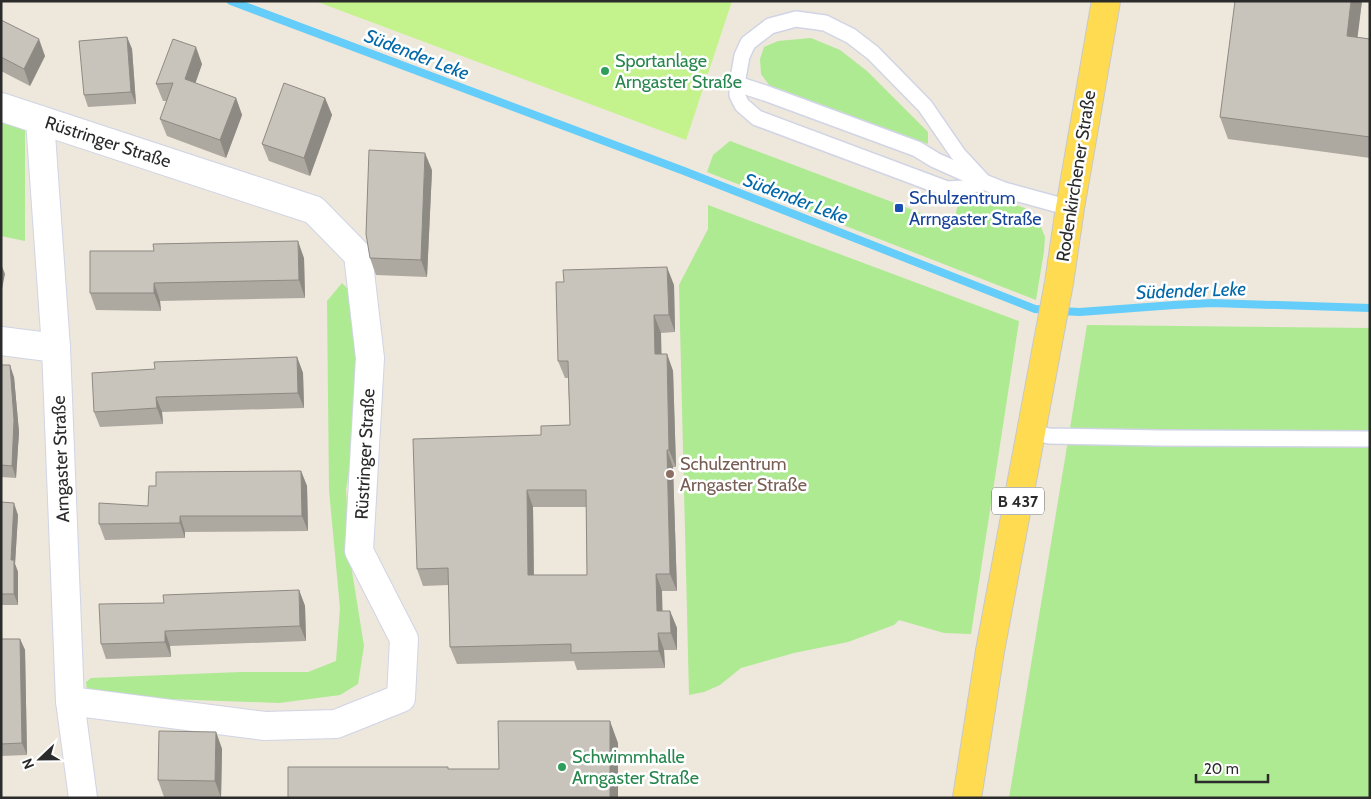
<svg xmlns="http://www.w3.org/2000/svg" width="1371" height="799" font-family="Cabin,sans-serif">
  <rect width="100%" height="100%" fill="#eee7db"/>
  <g fill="#adea92">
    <path d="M 811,38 L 840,50 L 867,71 L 928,132 L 928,144 L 769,85 L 761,74 L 760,59 L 764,47 L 778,41 Z"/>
    <path d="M 1,122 L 25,130 L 25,241 L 1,236 Z"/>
    <path d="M 730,141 L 953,225 L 958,204 L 990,201 L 1006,202 L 1025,208 L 1039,222 L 1045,237 L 1044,251 L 1036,300 L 707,172 L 713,155 Z"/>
    <path d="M 708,205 L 1019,321 L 971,634 L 944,633 L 899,620 L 894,625 L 848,642 L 794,653 L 741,668 L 720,685 L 704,692 L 689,695 L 679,285 L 708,229 Z"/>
    <path d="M 342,283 L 356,297 L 358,414 L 346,490 L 351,565 L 364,646 L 358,684 L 340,695 L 279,703 L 114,697 L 87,690 L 86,682 L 91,678 L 241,672 L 308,672 L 336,661 L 340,608 L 329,490 L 327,301 Z"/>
    <path d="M 1087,325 L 1370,328 L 1370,798 L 1009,798 Z"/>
  </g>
  <path fill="#c4f28d" d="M 315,1 L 732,1 L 686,140 Z"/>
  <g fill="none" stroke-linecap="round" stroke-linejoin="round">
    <g stroke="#64cdfa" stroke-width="8">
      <path d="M 231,1 L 684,171 L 1035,309 L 1048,310"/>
      <path d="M 1060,311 L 1080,312 L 1174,305 L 1212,303 L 1370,308"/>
    </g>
    <defs>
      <g id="service">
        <path d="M 796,19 L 825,23 L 851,36 L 873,53 L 925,106 L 958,154 L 984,182 L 964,188 L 947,189 L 757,118 L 742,105 L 737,95 L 737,84 L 742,56 L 748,43 L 770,26 Z"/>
        <path d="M 737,84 L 765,93 L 917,149 L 935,160 L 984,182 L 1004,190 L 1070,208"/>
        <path d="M 1030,432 L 1049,436 L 1161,438 L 1370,439"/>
      </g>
      <g id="minor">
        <path d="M 1,107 L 314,210 L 358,255 L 370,358 L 359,551 L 404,639 L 401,698 L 336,724 L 265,726 L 70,701"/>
        <path d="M 40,120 L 56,348 L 70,701 L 83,798"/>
        <path d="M 1,341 L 56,348"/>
      </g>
      <path id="primary" d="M 967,798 L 990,651 L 1059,283 L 1070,208 L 1106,1"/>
    </defs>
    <use href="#service" stroke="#d0d4e5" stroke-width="18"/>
    <use href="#minor" stroke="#d0d4e5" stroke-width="30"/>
    <use href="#primary" stroke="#c8c8c8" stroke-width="30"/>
    <use href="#service" stroke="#fff" stroke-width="15"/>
    <use href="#minor" stroke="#fff" stroke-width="28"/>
    <use href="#primary" stroke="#fedb50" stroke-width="28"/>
  </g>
  <g fill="#ada9a1" fill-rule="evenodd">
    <path d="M 1362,1 L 1357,37 L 1370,39 L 1370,158 L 1228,139 L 1220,117 Z"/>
    <path d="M 1,20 L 45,56 L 30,86 L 1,71 Z"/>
    <path d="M 127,37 L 132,49 L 136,104 L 88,107 L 84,95 Z"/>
    <path d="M 202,64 L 195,83 L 236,98 L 242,115 L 226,158 L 167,136 L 160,119 L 167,101 L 163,101 L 156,84 Z"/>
    <path d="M 325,98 L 332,115 L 310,176 L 269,161 L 262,144 Z"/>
    <path d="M 432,170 L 427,277 L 376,275 L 370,258 Z"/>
    <path d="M 304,258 L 305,298 L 160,301 L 161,311 L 96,310 L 90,293 Z"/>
    <path d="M 674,285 L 675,332 L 661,333 L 661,354 L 667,354 L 673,371 L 676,467 L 673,467 L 677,591 L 662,591 L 662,611 L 670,611 L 677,628 L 677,650 L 664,650 L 665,668 L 577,670 L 574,661 L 457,664 L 450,647 L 449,585 L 423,586 L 417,569 L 541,435 L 570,425 L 568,378 L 565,378 L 558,361 ZM 533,507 L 586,507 L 587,575 L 534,575 Z"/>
    <path d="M 297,357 L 303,373 L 304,408 L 162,412 L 163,424 L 100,427 L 94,412 L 155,369 Z"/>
    <path d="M 1,365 L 14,377 L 19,432 L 16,478 L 1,477 Z"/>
    <path d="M 301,471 L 307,486 L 308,531 L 185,532 L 185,538 L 105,540 L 99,524 L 148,506 L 156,486 Z"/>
    <path d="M 1,502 L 18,515 L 15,564 L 18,572 L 18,605 L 1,605 Z"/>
    <path d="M 299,590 L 305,606 L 306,641 L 170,646 L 171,657 L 106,659 L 101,644 L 164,603 Z"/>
    <path d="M 1,639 L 20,639 L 25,650 L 27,755 L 1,756 Z"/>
    <path d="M 216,732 L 222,749 L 221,798 L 164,797 L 158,780 Z"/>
  </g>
  <g fill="#8d8983">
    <path d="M 1351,1 L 1362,1 L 1355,58 L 1347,36 Z"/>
    <path d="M 127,37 L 132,49 L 136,104 L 131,92 Z"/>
    <path d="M 39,39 L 45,56 L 30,86 L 24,69 Z"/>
    <path d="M 196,47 L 202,64 L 191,96 L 185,79 Z"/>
    <path d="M 236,98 L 242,115 L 226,158 L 220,140 Z"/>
    <path d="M 325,98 L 332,115 L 310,176 L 304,158 Z"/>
    <path d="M 425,153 L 432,170 L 427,277 L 421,260 Z"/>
    <path d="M 298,241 L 304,258 L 305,298 L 299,280 Z"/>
    <path d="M 1,264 L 5,274 L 1,294 Z"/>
    <path d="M 667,267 L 674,285 L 675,332 L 669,315 Z"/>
    <path d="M 154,283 L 160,301 L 161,311 L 154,293 Z"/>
    <path d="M 654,315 L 661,333 L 662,372 L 655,354 Z"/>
    <path d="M 667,354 L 673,371 L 676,467 L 669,450 Z"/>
    <path d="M 297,357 L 303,373 L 304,408 L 298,393 Z"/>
    <path d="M 10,365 L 14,377 L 19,432 L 16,478 L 12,466 Z"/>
    <path d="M 156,397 L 162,412 L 163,424 L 157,408 Z"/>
    <path d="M 667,450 L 673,467 L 677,591 L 670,574 Z"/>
    <path d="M 301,471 L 307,486 L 308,531 L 302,516 Z"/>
    <path d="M 527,490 L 533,507 L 534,593 L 528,575 Z"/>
    <path d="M 14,503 L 18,515 L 15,564 L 18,572 L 18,605 L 14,594 L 11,560 Z"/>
    <path d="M 180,516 L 185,532 L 185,538 L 180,523 Z"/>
    <path d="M 656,574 L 662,591 L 663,628 L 657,611 Z"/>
    <path d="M 299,590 L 305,606 L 306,641 L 300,626 Z"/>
    <path d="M 670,611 L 677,628 L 677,650 L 671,633 Z"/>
    <path d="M 165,631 L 170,646 L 171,657 L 165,642 Z"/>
    <path d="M 658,633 L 664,650 L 665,668 L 659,651 Z"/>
    <path d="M 20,639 L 25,650 L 27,755 L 22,743 Z"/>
    <path d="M 610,721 L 618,743 L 618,798 L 610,798 Z"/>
    <path d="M 216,732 L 222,749 L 221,798 L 215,781 Z"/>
  </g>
  <g fill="#c9c4bb" stroke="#8d8983" fill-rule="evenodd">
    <path d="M 1235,1 L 1351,1 L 1347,36 L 1370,39 L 1370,137 L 1220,117 Z"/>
    <path d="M 1,20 L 39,39 L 24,69 L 1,57 Z"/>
    <path d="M 127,37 L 131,92 L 84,95 L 79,41 Z"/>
    <path d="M 173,39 L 196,47 L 185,79 L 236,98 L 220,140 L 160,119 L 173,83 L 156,84 Z"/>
    <path d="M 284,83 L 325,98 L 304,158 L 262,144 Z"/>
    <path d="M 369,150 L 425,153 L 421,260 L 370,258 L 366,234 Z"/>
    <path d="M 298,241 L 299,280 L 154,283 L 154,293 L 90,293 L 90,251 L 154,251 L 153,244 Z"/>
    <path d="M 667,267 L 669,315 L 654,315 L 655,354 L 667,354 L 669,450 L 667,450 L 670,574 L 656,574 L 657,611 L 670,611 L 671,633 L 658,633 L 659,651 L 571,653 L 571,644 L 450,647 L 448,568 L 417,569 L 413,439 L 541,435 L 541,426 L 570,425 L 568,361 L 558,361 L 556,282 L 564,282 L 563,270 ZM 527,490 L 586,490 L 587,575 L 528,575 Z"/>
    <path d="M 297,357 L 298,393 L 156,397 L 157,408 L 94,412 L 92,373 L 155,369 L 154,362 Z"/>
    <path d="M 1,365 L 10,365 L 14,420 L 12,466 L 1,465 Z"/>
    <path d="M 301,471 L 302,516 L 180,516 L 180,523 L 99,524 L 99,503 L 148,506 L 149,486 L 156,486 L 156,472 Z"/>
    <path d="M 1,502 L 14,503 L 11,560 L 14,560 L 14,594 L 1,594 Z"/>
    <path d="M 299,590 L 300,626 L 165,631 L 165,642 L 101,644 L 99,604 L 164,603 L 163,595 Z"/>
    <path d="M 1,639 L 20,639 L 22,743 L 1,744 Z"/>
    <path d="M 498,721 L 610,721 L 610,798 L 288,798 L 288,767 L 448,767 L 448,769 L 499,769 Z"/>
    <path d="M 159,731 L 216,732 L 215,781 L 158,780 Z"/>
  </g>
  <g fill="#2e9e5b" stroke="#fff" stroke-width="2">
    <circle cx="605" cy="71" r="5"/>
    <circle cx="562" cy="767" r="5"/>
  </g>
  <rect fill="#1a4fb4" stroke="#fff" stroke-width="2" x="894" y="203" width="10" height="10" rx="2.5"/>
  <circle fill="#8d6e63" stroke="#fff" stroke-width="2" cx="670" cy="474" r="5"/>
  <g text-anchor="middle" stroke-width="5" stroke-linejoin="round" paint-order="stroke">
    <rect fill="#fff" stroke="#6b6b6b" stroke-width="1" x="992" y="487.5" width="52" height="27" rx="4"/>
    <g font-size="16" font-weight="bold" fill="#2b2b2b">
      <text x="1018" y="507">B 437</text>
    </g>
    <g font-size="18" fill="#27864d" stroke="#fff" text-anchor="start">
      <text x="615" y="67">Sportanlage<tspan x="615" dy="21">Arngaster Straße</tspan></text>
      <text x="572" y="763">Schwimmhalle<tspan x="572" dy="21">Arngaster Straße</tspan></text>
    </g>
    <g font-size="18" fill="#2b2b2b" stroke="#fff">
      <text transform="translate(108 142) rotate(18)" y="6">Rüstringer Straße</text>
      <text transform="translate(1076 176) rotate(-81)" y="6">Rodenkirchener Straße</text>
      <text transform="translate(365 454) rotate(-87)" y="6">Rüstringer Straße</text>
      <text transform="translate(61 459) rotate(-92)" y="6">Arngaster Straße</text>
    </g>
    <g font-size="18" fill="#164399" stroke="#fff" text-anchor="start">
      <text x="909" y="204">Schulzentrum<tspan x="909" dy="21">Arrngaster Straße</tspan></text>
    </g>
    <g font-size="18" fill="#785e54" stroke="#fff" text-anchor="start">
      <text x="680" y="470">Schulzentrum<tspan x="680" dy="21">Arngaster Straße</tspan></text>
    </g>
    <g font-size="19" font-style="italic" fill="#0169a9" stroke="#fff">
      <text transform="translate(417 54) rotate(21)" y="7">Südender Leke</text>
      <text transform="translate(796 198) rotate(21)" y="7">Südender Leke</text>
      <text transform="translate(1191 290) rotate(-2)" y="7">Südender Leke</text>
    </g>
  </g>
  <rect width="1371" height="799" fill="none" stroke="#2b2b2b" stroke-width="5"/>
  <g transform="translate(40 759) rotate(248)" stroke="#ffffff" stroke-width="4" paint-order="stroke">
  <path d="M0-4L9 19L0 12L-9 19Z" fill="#2b2b2b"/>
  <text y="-8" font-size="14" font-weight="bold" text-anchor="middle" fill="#2b2b2b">N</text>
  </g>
  <path d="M1196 774v8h72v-8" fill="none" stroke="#2b2b2b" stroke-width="2.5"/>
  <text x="1204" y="774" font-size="15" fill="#2b2b2b" stroke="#ffffff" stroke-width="4" paint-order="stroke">20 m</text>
</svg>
